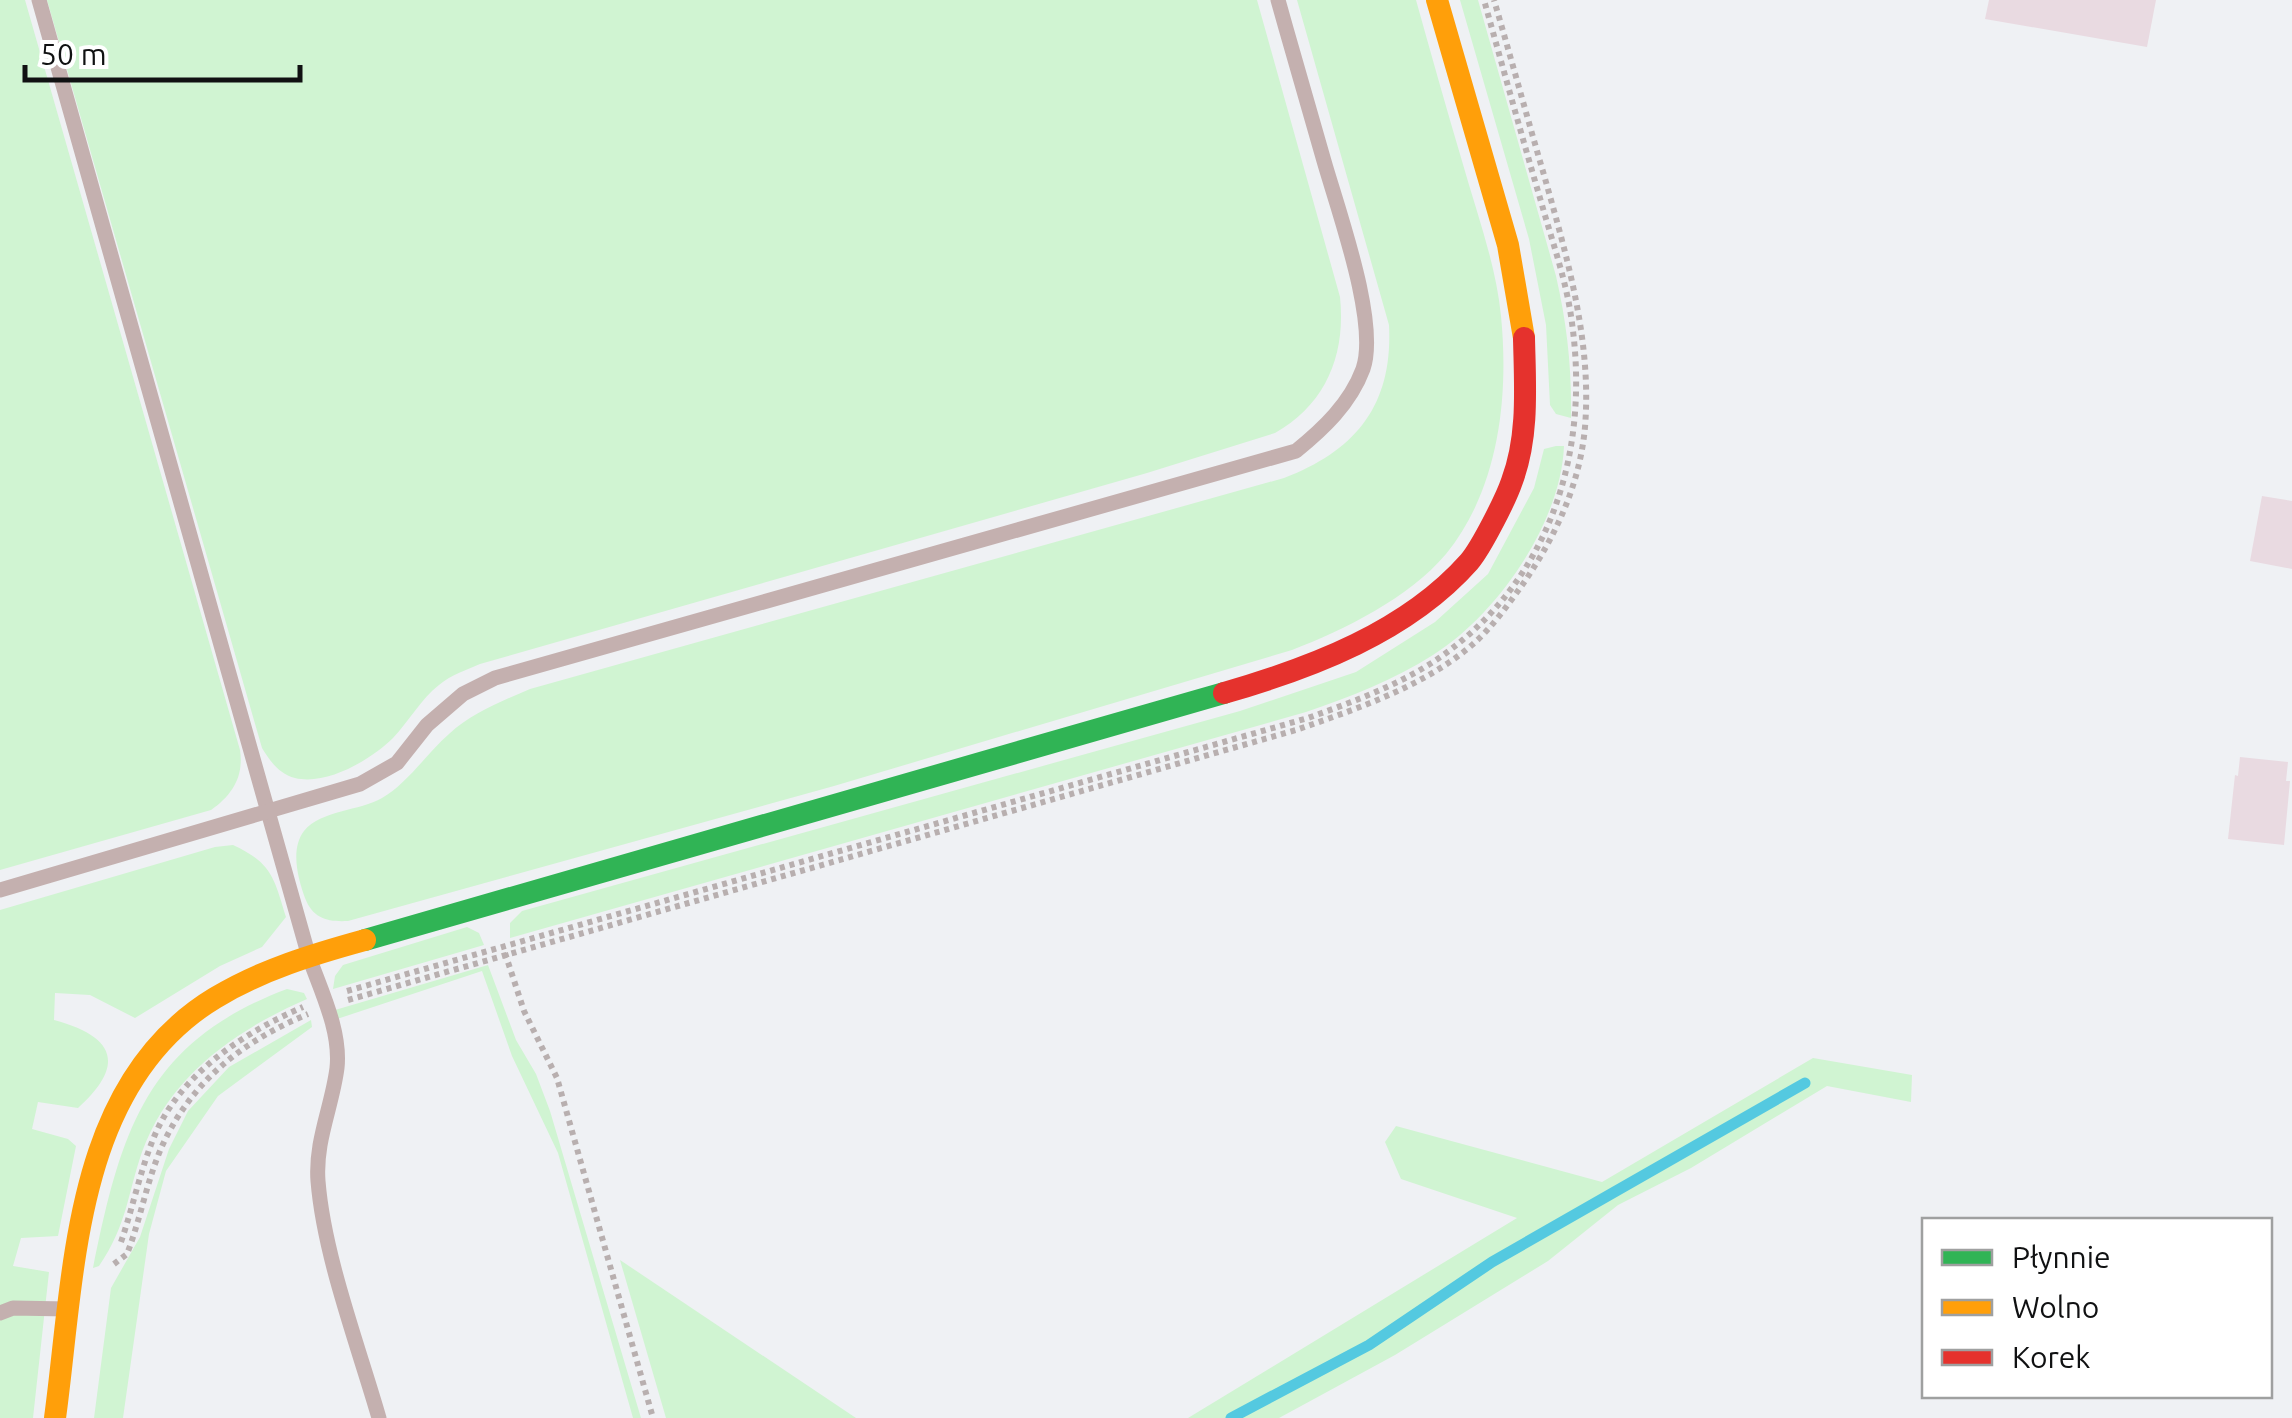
<svg xmlns="http://www.w3.org/2000/svg" width="2292" height="1418" font-family="Ubuntu,sans-serif">
  <rect width="100%" height="100%" fill="#eff1f4"/>
  <g fill="#d0f4d2">
    <path d="M 0,0 L 25,0 L 240,750 C 244,777 232,795 211,810 L 0,870 Z"/>
    <path d="M 47,0 L 1257,0 L 1340,297 C 1346,355 1326,404 1275,433 L 1147,473 L 480,664 C 466,670 451,675 439,685 C 421,699 409,721 393,738 C 372,759 327,786 295,778 C 279,774 270,761 262,748 Z"/>
    <path d="M 1297,0 L 1416,0 C 1431,54 1446,107 1462,161 C 1476,211 1496,264 1501,316 C 1509,397 1499,489 1446,554 C 1409,598 1344,630 1292,650 L 834,786 L 348,921 C 328,922 313,919 305,898 C 298,879 290,849 304,831 C 321,810 360,811 382,798 C 408,783 427,753 449,734 C 472,713 502,701 530,689 L 1284,478 C 1357,450 1393,404 1389,325 Z"/>
    <path d="M 1460,0 L 1478,0 L 1556,276 C 1567,324 1572,369 1571,418 L 1556,414 L 1550,405 L 1546,325 L 1529,239 Z"/>
    <path d="M 1556,446 L 1564,446 C 1561,523 1497,615 1433,655 C 1394,680 1350,697 1306,712 L 510,938 L 510,923 L 522,911 L 1240,711 L 1356,672 L 1435,622 L 1488,574 L 1534,488 L 1544,449 Z"/>
    <path d="M 233,845 C 272,863 274,878 286,917 L 262,947 L 220,966 L 135,1018 L 90,995 L 55,993 L 54,1020 C 114,1036 127,1064 78,1108 L 38,1102 L 32,1129 L 68,1139 L 76,1146 L 58,1236 L 21,1238 L 13,1266 L 49,1272 L 33,1418 L 0,1418 L 0,910 L 215,847 Z"/>
    <path d="M 467,927 L 479,933 L 484,945 L 333,989 L 335,976 L 343,965 Z"/>
    <path d="M 488,965 L 516,1040 L 536,1074 L 550,1111 L 641,1418 L 633,1418 L 558,1153 L 512,1056 L 482,971 L 337,1019 L 335,1010 Z"/>
    <path d="M 287,989 L 304,993 L 307,999 C 236,1030 170,1075 142,1152 C 127,1196 127,1225 99,1266 L 93,1268 C 121,1131 146,1042 287,989 Z"/>
    <path d="M 311,1020 L 312,1027 L 218,1096 L 166,1171 L 149,1234 L 123,1418 L 94,1418 L 111,1288 L 140,1237 L 169,1149 L 188,1111 L 229,1067 Z"/>
    <path d="M 1813,1058 L 1912,1075 L 1911,1102 L 1827,1086 L 1691,1168 L 1618,1205 L 1548,1261 L 1395,1355 L 1279,1418 L 1188,1418 L 1517,1218 L 1401,1179 L 1385,1142 L 1396,1126 L 1602,1182 Z"/>
    <path d="M 620,1260 L 856,1418 L 666,1418 Z"/>
  </g>
  <g fill="none" stroke-linecap="round" stroke-linejoin="round">
    <path stroke="#54c9e0" stroke-width="11" d="M 1231,1418 L 1369,1345 L 1492,1262 L 1805,1083"/>
  </g>
  <g fill="#e9dae1">
    <path d="M 1989,0 L 2156,0 L 2147,47 L 1985,19 Z"/>
    <path d="M 2262,496 L 2292,501 L 2292,569 L 2250,561 Z"/>
    <path d="M 2240,757 L 2288,762 L 2286,781 L 2290,781 L 2284,845 L 2228,839 L 2235,775 L 2238,776 Z"/>
  </g>
  <g fill="none" stroke-linecap="round" stroke-linejoin="round">
    <g stroke="#b8afaf" stroke-width="6" stroke-dasharray="5 5" stroke-linecap="butt">
      <path d="M 505,953 L 524,1011 L 557,1078 L 653,1418"/>
      <path d="M 347,991 L 1308,718 C 1352,702 1400,685 1439,658 C 1550,581 1590,453 1572,323 C 1567,283 1553,244 1542,205 C 1522,137 1503,68 1484,0"/>
      <path d="M 348,1000 L 1296,730 C 1356,709 1423,687 1472,645 C 1492,628 1510,602 1525,581 C 1556,535 1580,484 1585,427 C 1592,341 1567,257 1544,175 C 1527,117 1511,58 1494,0"/>
      <path d="M 121,1242 C 133,1207 140,1171 154,1137 C 180,1074 243,1033 303,1007"/>
      <path d="M 114,1264 L 127,1254 C 141,1218 147,1179 163,1144 C 193,1080 243,1041 308,1014"/>
    </g>
    <g stroke="#c4b0af" stroke-width="15">
      <path d="M 39,0 L 309,957 C 321,991 341,1031 337,1068 C 332,1107 315,1141 318,1181 C 324,1256 358,1345 379,1418"/>
      <path d="M 0,890 L 360,784 L 397,763 L 427,725 L 463,694 L 495,678 L 1296,451 C 1323,429 1350,404 1363,369 C 1379,323 1338,210 1324,161 C 1309,108 1293,54 1278,0"/>
      <path d="M 0,1313 L 13,1308 L 67,1309"/>
    </g>
    <path stroke="#30b455" stroke-width="22" d="M 365,940 L 1224,693"/>
    <g stroke="#ff9f0a" stroke-width="22">
      <path d="M 1437,0 L 1508,245 L 1524,338"/>
      <path d="M 55,1418 C 75,1271 73,1084 215,998 C 261,970 314,954 365,940"/>
    </g>
    <path stroke="#e5322d" stroke-width="22" d="M 1224,693 C 1311,668 1407,632 1469,562 C 1481,548 1506,499 1512,481 C 1529,436 1525,385 1524,338"/>
  </g>
  <rect x="1922" y="1218" width="350" height="180" fill="#ffffff" stroke="#9fa0a0" stroke-width="2.5"/>
  <rect x="1942" y="1250" width="50" height="15" fill="#30b455" stroke="#9fa0a0" stroke-width="2.5"/>
  <text x="2012" y="1268" font-size="30" fill="#101112">Płynnie</text>
  <rect x="1942" y="1300" width="50" height="15" fill="#ff9f0a" stroke="#9fa0a0" stroke-width="2.5"/>
  <text x="2012" y="1318" font-size="30" fill="#101112">Wolno</text>
  <rect x="1942" y="1350" width="50" height="15" fill="#e5322d" stroke="#9fa0a0" stroke-width="2.5"/>
  <text x="2012" y="1368" font-size="30" fill="#101112">Korek</text>
  <path d="M25 65v15h275v-15" fill="none" stroke="#101112" stroke-width="5"/>
  <text x="40" y="65" font-size="30" fill="#101112" stroke="#ffffff" stroke-width="8" paint-order="stroke">50 m</text>
</svg>
